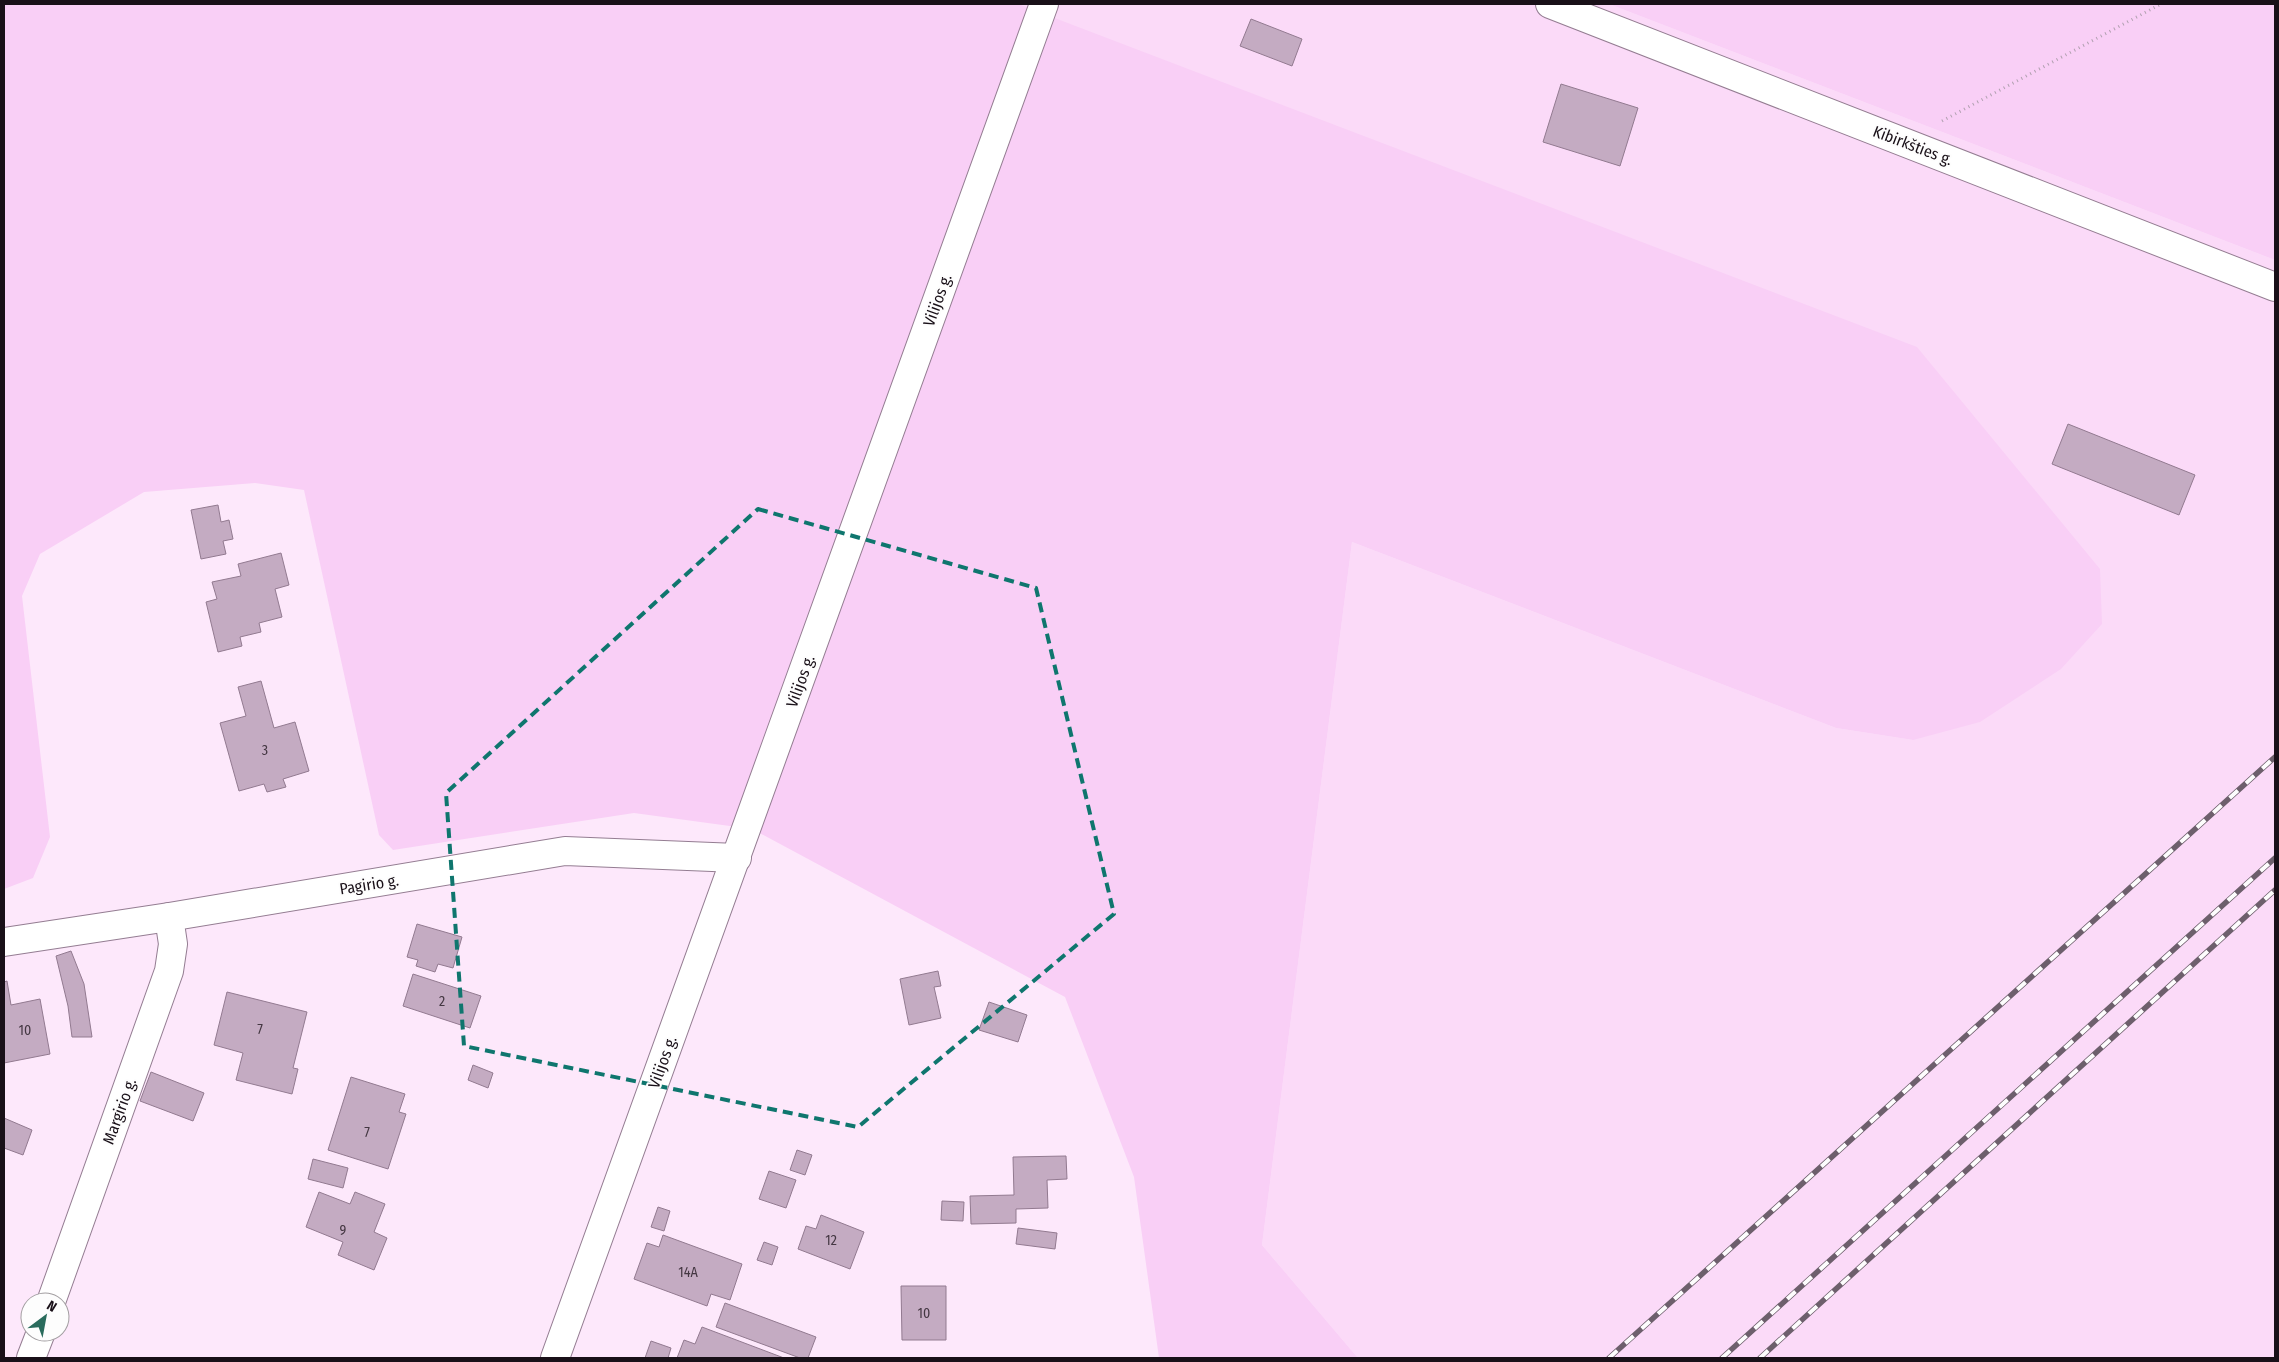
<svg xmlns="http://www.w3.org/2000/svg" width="2279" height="1362" font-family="'Fira Sans Condensed',sans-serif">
  <rect width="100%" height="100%" fill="#fde8fb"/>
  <path fill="#fbdaf8" d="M 1018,4 L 1609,4 L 2275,260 L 2275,1358 L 1358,1358 L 1262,1245 L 1352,542 L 1836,728 L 1913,740 Z"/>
  <g fill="#f9cff6">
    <path d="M 4,4 L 1018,4 L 1917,347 L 2100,569 L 2102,624 L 2061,669 L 1980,722 L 1913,740 L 1836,728 L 1352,542 L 1262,1245 L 1358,1358 L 1159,1358 L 1134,1177 L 1065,997 L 752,829 L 634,813 L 393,850 L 379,835 L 304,490 L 255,483 L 144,492 L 40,554 L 22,596 L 50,837 L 33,878 L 4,889 Z"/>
    <path d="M 1609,4 L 2275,4 L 2275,260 Z"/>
  </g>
  <g fill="#c4abc2" stroke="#927a90">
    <path d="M 1251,19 L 1302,39 L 1292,66 L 1240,46 Z"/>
    <path d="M 1561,84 L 1638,108 L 1620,166 L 1543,142 Z"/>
    <path d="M 2068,424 L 2195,475 L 2179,515 L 2052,464 Z"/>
    <path d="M 218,505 L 221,522 L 229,520 L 233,539 L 223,541 L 226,554 L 201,559 L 191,510 Z"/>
    <path d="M 281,553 L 289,585 L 275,589 L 282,617 L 259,623 L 261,632 L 240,637 L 242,646 L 218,652 L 206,602 L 217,599 L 212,582 L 241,576 L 238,564 Z"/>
    <path d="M 261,681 L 274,728 L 295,722 L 309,771 L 283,779 L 286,787 L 267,792 L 264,784 L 239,791 L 220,723 L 246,716 L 238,687 Z"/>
    <path d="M 417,924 L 462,937 L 453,968 L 438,964 L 435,972 L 416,966 L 418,960 L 407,957 Z"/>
    <path d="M 71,951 L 84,984 L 92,1037 L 72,1037 L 68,1006 L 56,956 Z"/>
    <path d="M 938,971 L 941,986 L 934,987 L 941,1018 L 909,1025 L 900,979 Z"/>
    <path d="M 413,974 L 481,996 L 470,1028 L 403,1006 Z"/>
    <path d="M 7,981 L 11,1005 L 40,999 L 50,1054 L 4,1063 L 4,982 Z"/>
    <path d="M 227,992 L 307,1012 L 293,1068 L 298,1069 L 292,1094 L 236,1080 L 243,1053 L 214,1045 Z"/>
    <path d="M 989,1002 L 1027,1015 L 1018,1042 L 979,1030 Z"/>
    <path d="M 473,1065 L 493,1073 L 488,1088 L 468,1080 Z"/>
    <path d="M 151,1072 L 204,1093 L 193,1121 L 140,1101 Z"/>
    <path d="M 351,1077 L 405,1094 L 399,1112 L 406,1114 L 388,1169 L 328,1150 Z"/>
    <path d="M 4,1118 L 32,1130 L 23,1155 L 4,1148 Z"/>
    <path d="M 797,1150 L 812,1155 L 805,1175 L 790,1170 Z"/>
    <path d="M 1066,1156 L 1067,1179 L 1047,1180 L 1048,1208 L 1016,1209 L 1016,1223 L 971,1224 L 970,1196 L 1014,1195 L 1013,1157 Z"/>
    <path d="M 313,1159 L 348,1168 L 343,1188 L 308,1179 Z"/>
    <path d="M 769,1171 L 796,1180 L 786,1208 L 759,1199 Z"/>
    <path d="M 319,1192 L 350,1204 L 355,1192 L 385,1204 L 374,1232 L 387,1238 L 374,1270 L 338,1255 L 343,1242 L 306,1227 Z"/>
    <path d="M 942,1201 L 964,1202 L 963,1221 L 941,1220 Z"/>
    <path d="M 658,1207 L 670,1211 L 664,1231 L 651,1227 Z"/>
    <path d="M 821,1215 L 864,1232 L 850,1269 L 798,1249 L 806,1226 L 816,1229 Z"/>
    <path d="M 1018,1228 L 1057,1233 L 1055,1249 L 1016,1244 Z"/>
    <path d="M 663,1235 L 742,1264 L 730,1300 L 711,1294 L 707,1306 L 634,1279 L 647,1243 L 659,1247 Z"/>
    <path d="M 764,1242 L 778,1247 L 772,1265 L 757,1260 Z"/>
    <path d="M 901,1286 L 946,1286 L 946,1340 L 902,1340 Z"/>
    <path d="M 725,1303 L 816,1337 L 808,1358 L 800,1358 L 716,1327 Z"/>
    <path d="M 702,1327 L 784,1358 L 677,1358 L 684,1340 L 695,1344 Z"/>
    <path d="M 651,1341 L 671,1348 L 668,1358 L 645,1358 Z"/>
  </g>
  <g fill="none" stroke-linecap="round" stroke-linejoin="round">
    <defs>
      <g id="street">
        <path d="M 1550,4 L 2275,287"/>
        <path d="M 4,942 L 169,917 L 565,851 L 737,858"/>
        <path d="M 51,1302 L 169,971 L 173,944 L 169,917"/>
        <path d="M 31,1358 L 41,1332"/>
        <path d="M 555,1358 L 1044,4"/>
      </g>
    </defs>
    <use href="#street" stroke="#947d92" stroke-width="30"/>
    <path stroke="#b1a0b0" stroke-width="3" stroke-dasharray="1 4" stroke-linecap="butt" d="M 1942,121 L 2161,4"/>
    <use href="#street" stroke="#fff" stroke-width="28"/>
    <defs>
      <g id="rail">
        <path d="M 1609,1358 L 2275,757"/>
        <path d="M 1722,1358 L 2275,858"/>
        <path d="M 1760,1358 L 2275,890"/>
      </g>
    </defs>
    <use href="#rail" stroke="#6d5f6c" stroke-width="5.5"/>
    <use href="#rail" stroke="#fdfdfd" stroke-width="4" stroke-dasharray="11" stroke-linecap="butt"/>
  </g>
  <path fill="none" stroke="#0f766e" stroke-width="4" stroke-dasharray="10 6" stroke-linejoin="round" d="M 758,509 L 1036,588 L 1114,914 L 858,1127 L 464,1046 L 446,793 Z"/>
  <g text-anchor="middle" stroke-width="4" stroke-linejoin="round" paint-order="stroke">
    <g font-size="14" fill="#443742">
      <text x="265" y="755">3</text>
      <text x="442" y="1006">2</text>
      <text x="260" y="1034">7</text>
      <text x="25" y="1035">10</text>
      <text x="367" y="1137">7</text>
      <text x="343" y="1235">9</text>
      <text x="831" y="1245">12</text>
      <text x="688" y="1277">14A</text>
      <text x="924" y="1318">10</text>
    </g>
    <g font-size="16" fill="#191018" stroke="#fdfdfd">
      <text transform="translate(1913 145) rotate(21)" y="6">Kibirkšties g.</text>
      <text transform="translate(937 300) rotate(-70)" y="6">Vilijos g.</text>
      <text transform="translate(800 681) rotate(-70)" y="6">Vilijos g.</text>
      <text transform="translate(369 884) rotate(-9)" y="6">Pagirio g.</text>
      <text transform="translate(662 1062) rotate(-70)" y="6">Vilijos g.</text>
      <text transform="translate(119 1111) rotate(-70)" y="6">Margirio g.</text>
    </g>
  </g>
  <rect width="2279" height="1362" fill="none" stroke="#191018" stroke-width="10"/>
  <g transform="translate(45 1317) rotate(32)"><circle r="24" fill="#fdfdfd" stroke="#a29ea1"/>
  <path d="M0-4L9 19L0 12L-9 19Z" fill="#2a6c5d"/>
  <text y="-8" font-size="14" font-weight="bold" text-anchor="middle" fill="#191018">N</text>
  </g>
</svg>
